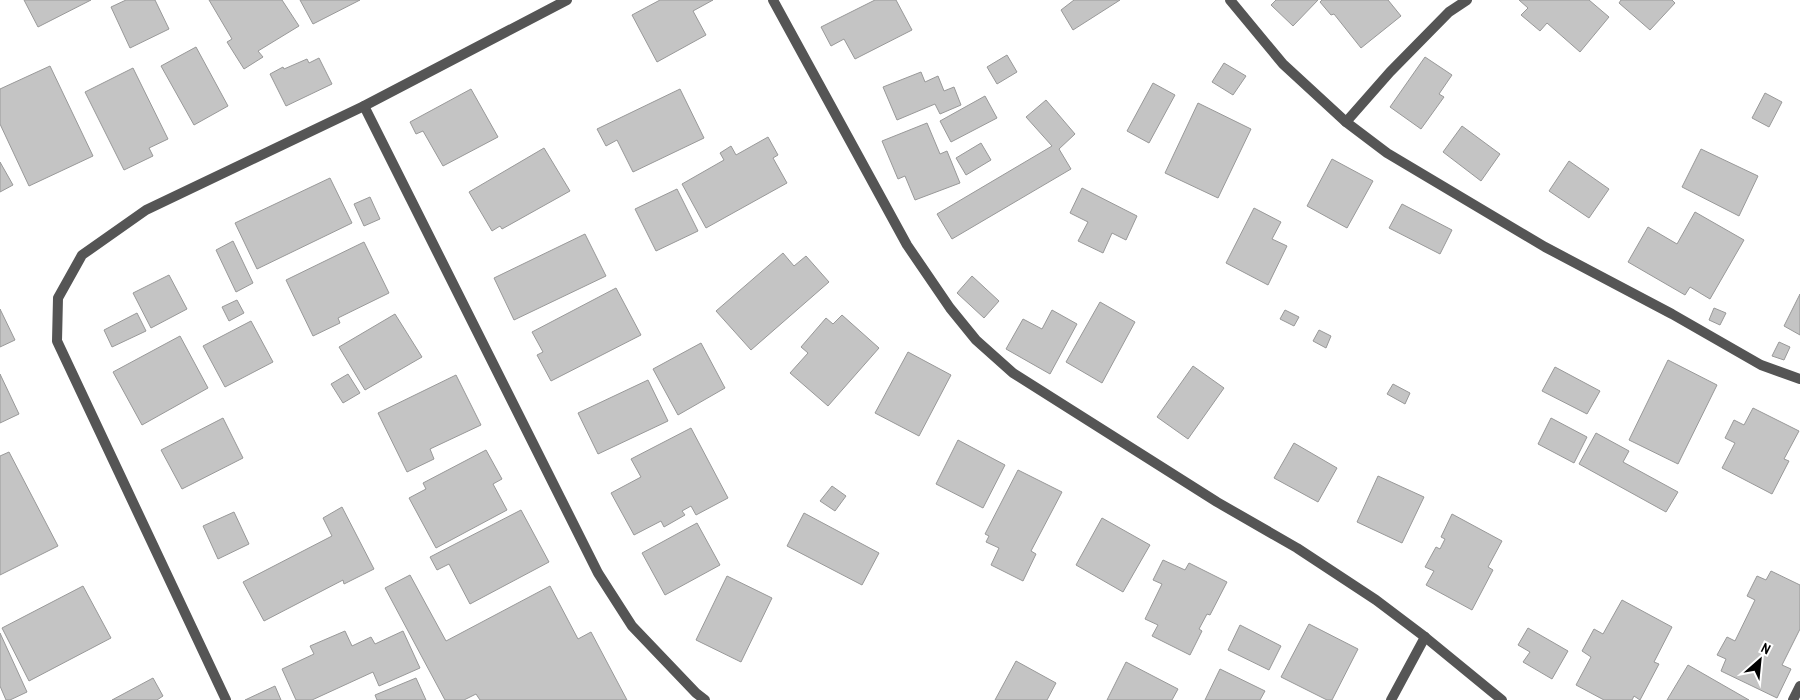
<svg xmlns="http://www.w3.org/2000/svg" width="1800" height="700" font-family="'Archivo Narrow',sans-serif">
  <rect width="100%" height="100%" fill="#fff"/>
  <g fill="#c4c4c4" stroke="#999">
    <path d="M 24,0 L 91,0 L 38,27 Z"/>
    <path d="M 126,0 L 155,0 L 169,29 L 130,48 L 111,7 Z"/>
    <path d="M 209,0 L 282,0 L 299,26 L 258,51 L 263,57 L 244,69 L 227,42 L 232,39 Z"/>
    <path d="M 300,0 L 360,0 L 313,24 Z"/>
    <path d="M 660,0 L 713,0 L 693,11 L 706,35 L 657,62 L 632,15 Z"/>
    <path d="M 875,0 L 896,0 L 912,30 L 855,59 L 844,39 L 831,46 L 821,27 Z"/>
    <path d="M 1074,0 L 1120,0 L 1073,30 L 1061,10 Z"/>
    <path d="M 1276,0 L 1318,0 L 1293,26 L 1271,5 Z"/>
    <path d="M 1322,0 L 1388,0 L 1401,16 L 1361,48 L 1334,14 L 1331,15 L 1320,2 Z"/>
    <path d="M 1519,0 L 1589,0 L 1609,17 L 1580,52 L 1547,23 L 1540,31 L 1521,15 L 1528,8 Z"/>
    <path d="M 1621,0 L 1672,0 L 1675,3 L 1650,30 L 1619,3 Z"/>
    <path d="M 196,47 L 228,106 L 194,125 L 161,66 Z"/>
    <path d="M 1007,55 L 1017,72 L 997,84 L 987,67 Z"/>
    <path d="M 1425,57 L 1452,75 L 1439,94 L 1444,97 L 1421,129 L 1390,107 Z"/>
    <path d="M 319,58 L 332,84 L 286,106 L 270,74 L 283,67 L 284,69 L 307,59 L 309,63 Z"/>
    <path d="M 1224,63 L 1246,76 L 1233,95 L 1212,82 Z"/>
    <path d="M 50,66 L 93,156 L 29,186 L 0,124 L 0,89 Z"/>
    <path d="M 133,68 L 168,139 L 149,148 L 153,156 L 124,170 L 85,92 Z"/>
    <path d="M 921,72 L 925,82 L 938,76 L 944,91 L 954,87 L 961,105 L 940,114 L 935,104 L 897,120 L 883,87 Z"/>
    <path d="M 1153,83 L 1175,95 L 1149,143 L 1127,131 Z"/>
    <path d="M 471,89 L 498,137 L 443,166 L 423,131 L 416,134 L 410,122 Z"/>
    <path d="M 680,89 L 704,138 L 633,172 L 617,140 L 606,146 L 597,129 Z"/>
    <path d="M 1765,93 L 1782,102 L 1769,127 L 1752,118 Z"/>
    <path d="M 985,96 L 997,118 L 951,142 L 940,121 Z"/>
    <path d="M 1046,100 L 1075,134 L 1059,149 L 1071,169 L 952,239 L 937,214 L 1052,146 L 1026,117 Z"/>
    <path d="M 1198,103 L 1251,129 L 1218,198 L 1165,173 Z"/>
    <path d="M 927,123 L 940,154 L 947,151 L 960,183 L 915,200 L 905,176 L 898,179 L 882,141 Z"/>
    <path d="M 1462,126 L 1500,154 L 1481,181 L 1443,152 Z"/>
    <path d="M 768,137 L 778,155 L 773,158 L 787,183 L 706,228 L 682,184 L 724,160 L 720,153 L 731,146 L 736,155 Z"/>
    <path d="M 981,143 L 991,160 L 966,175 L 956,158 Z"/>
    <path d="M 544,148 L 570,191 L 502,229 L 500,226 L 492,231 L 469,192 Z"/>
    <path d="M 1701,149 L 1758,176 L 1739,216 L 1682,187 Z"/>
    <path d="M 1332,159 L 1373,181 L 1347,228 L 1307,206 Z"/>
    <path d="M 1569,161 L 1609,189 L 1589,218 L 1549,191 Z"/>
    <path d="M 0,162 L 13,185 L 0,192 Z"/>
    <path d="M 330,178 L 352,223 L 257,269 L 235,223 Z"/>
    <path d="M 1082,188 L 1137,216 L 1126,240 L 1112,233 L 1103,253 L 1078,241 L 1088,222 L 1070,213 Z"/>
    <path d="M 677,189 L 698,231 L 656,251 L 635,209 Z"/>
    <path d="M 370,197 L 380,219 L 364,226 L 354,204 Z"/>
    <path d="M 1402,204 L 1452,230 L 1440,254 L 1389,228 Z"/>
    <path d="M 1254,208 L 1281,222 L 1272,239 L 1287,246 L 1268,285 L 1226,263 Z"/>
    <path d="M 1695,212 L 1744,240 L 1710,299 L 1690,287 L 1685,295 L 1628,262 L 1648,227 L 1677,244 Z"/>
    <path d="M 585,234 L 606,276 L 514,320 L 494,278 Z"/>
    <path d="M 233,241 L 253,283 L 236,292 L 216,250 Z"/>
    <path d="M 364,242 L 389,293 L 338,318 L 340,323 L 313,336 L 286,280 Z"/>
    <path d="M 783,253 L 794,266 L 806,256 L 829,282 L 751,350 L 716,311 Z"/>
    <path d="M 169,275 L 187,309 L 151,328 L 133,293 Z"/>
    <path d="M 972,276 L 999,301 L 984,318 L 957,293 Z"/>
    <path d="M 616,288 L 641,335 L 551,381 L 537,355 L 543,352 L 532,332 Z"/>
    <path d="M 1800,294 L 1800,335 L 1784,326 Z"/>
    <path d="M 237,300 L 244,313 L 229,321 L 222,307 Z"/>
    <path d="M 1100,302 L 1135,322 L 1102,383 L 1066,362 Z"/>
    <path d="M 1714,308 L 1726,313 L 1720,325 L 1709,320 Z"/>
    <path d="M 0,309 L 15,340 L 0,347 Z"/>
    <path d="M 1052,310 L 1077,324 L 1050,374 L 1006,349 L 1023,319 L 1042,329 Z"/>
    <path d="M 1285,310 L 1299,317 L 1294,326 L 1280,319 Z"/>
    <path d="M 137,313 L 146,331 L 112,347 L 104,330 Z"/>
    <path d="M 395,314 L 422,357 L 365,390 L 339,347 Z"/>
    <path d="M 842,315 L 879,348 L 828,406 L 790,373 L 808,353 L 801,347 L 826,318 L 833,324 Z"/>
    <path d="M 251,321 L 273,362 L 225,387 L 203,346 Z"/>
    <path d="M 1319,330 L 1331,336 L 1326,348 L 1313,341 Z"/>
    <path d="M 180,336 L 208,388 L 142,425 L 113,372 Z"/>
    <path d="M 1779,342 L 1790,347 L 1784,360 L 1772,356 Z"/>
    <path d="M 701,343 L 725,388 L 678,415 L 653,369 Z"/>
    <path d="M 908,352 L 951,375 L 919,436 L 875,413 Z"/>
    <path d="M 1668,360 L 1717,385 L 1678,464 L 1629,440 Z"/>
    <path d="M 1193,366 L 1224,388 L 1188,439 L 1157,417 Z"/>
    <path d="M 1555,367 L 1600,391 L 1587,414 L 1542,391 Z"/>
    <path d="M 0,374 L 19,414 L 0,423 Z"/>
    <path d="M 348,374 L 360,393 L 343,403 L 331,384 Z"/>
    <path d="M 456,375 L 481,425 L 430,449 L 434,459 L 407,472 L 378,413 Z"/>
    <path d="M 648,380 L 668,421 L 598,454 L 578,413 Z"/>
    <path d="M 1393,384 L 1410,393 L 1405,404 L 1387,394 Z"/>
    <path d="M 1753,408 L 1799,431 L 1784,459 L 1789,461 L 1772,494 L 1722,468 L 1735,443 L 1725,438 L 1734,420 L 1744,425 Z"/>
    <path d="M 223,418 L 243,458 L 182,489 L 161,450 Z"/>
    <path d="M 1551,418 L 1587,437 L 1574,463 L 1538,444 Z"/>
    <path d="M 691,428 L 728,498 L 696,515 L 691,506 L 682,511 L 685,515 L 664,527 L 661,521 L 634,535 L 611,493 L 641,477 L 631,459 Z"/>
    <path d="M 1596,433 L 1629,451 L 1623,462 L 1678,492 L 1666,512 L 1579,464 Z"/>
    <path d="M 958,440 L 1005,465 L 983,508 L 936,484 Z"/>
    <path d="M 1294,443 L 1337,468 L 1318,502 L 1274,478 Z"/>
    <path d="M 486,450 L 502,479 L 493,484 L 507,510 L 436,548 L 409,498 L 426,489 L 423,483 Z"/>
    <path d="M 9,452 L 58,546 L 0,575 L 0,456 Z"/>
    <path d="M 1018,470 L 1062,492 L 1031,551 L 1036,554 L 1023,581 L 991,565 L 999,548 L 986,542 L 989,536 L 985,534 Z"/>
    <path d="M 1378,476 L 1424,497 L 1402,543 L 1357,522 Z"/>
    <path d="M 832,486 L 846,496 L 835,511 L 820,501 Z"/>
    <path d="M 342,507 L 374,569 L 344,584 L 343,580 L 264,621 L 243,582 L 332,536 L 323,518 Z"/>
    <path d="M 521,510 L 549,562 L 470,604 L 449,564 L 437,570 L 430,557 Z"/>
    <path d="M 234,512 L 249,544 L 218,559 L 203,526 Z"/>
    <path d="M 804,513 L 879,553 L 862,585 L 787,546 Z"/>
    <path d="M 1452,514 L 1502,541 L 1488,567 L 1493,570 L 1472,610 L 1426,585 L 1434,571 L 1425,567 L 1436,547 L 1440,549 L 1445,539 L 1441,537 Z"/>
    <path d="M 1102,518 L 1150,545 L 1123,592 L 1076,565 Z"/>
    <path d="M 697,523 L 720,565 L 665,595 L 642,553 Z"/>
    <path d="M 1163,560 L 1185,570 L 1189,563 L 1227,582 L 1210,615 L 1207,614 L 1199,629 L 1202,631 L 1190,655 L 1152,636 L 1158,625 L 1145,619 L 1162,584 L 1153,580 Z"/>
    <path d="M 1771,571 L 1800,585 L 1800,629 L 1782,665 L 1791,669 L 1777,698 L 1721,671 L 1726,659 L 1717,655 L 1727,637 L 1735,641 L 1755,600 L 1747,596 L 1757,576 L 1766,580 Z"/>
    <path d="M 410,575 L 446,641 L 550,586 L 578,639 L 591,632 L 627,700 L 480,700 L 476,694 L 464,700 L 445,700 L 385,588 Z"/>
    <path d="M 727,576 L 772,598 L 741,662 L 696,640 Z"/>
    <path d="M 83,586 L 111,638 L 29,681 L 2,628 Z"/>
    <path d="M 1622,600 L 1672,627 L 1654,662 L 1659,664 L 1640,700 L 1634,696 L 1632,700 L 1604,700 L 1576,685 L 1591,657 L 1582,651 L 1594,629 L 1603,634 Z"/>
    <path d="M 1309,624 L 1358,649 L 1332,700 L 1327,700 L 1281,677 Z"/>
    <path d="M 1240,625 L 1281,646 L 1269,670 L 1228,650 Z"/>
    <path d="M 1528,628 L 1568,651 L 1552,679 L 1523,662 L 1530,652 L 1518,645 Z"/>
    <path d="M 345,631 L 352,646 L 371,637 L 375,644 L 403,631 L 420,668 L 379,686 L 373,672 L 312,700 L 296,700 L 282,669 L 314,654 L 310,646 Z"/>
    <path d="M 0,633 L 27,692 L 10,700 L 6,700 L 0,686 Z"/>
    <path d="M 1016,661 L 1056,683 L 1047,700 L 995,700 Z"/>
    <path d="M 1126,662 L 1178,689 L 1172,700 L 1107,700 Z"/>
    <path d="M 1688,665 L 1749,700 L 1667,700 Z"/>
    <path d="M 1220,669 L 1265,691 L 1260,700 L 1205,700 Z"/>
    <path d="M 153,678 L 163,696 L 157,700 L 112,700 Z"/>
    <path d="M 416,678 L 426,700 L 377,700 L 375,695 Z"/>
    <path d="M 275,686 L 281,700 L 245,700 Z"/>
  </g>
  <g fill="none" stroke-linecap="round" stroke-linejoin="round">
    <g stroke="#555" stroke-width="10">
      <path d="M 773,0 L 907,245 L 950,308 L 976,340 L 1013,373 L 1217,502 L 1297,548 L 1376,600 L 1425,637 L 1502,700"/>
      <path d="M 1230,0 L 1283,64 L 1346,122 L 1387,153 L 1545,247 L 1672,314 L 1761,365 L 1800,379"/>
      <path d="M 364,106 L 598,573 L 632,626 L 696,693 L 705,700"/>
      <path d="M 1346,122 L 1390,72 L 1449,12 L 1467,0"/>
      <path d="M 226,700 L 57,341 L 58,298 L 82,255 L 146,210 L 364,106 L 567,0"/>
      <path d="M 1391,700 L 1425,637"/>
      <path d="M 1793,700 L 1800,686"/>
    </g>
  </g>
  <g transform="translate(1760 660) rotate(27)" stroke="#ffffff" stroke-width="4" paint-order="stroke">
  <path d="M0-4L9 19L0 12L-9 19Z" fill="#000000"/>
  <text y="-8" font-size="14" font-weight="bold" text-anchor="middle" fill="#000000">N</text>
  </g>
</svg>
